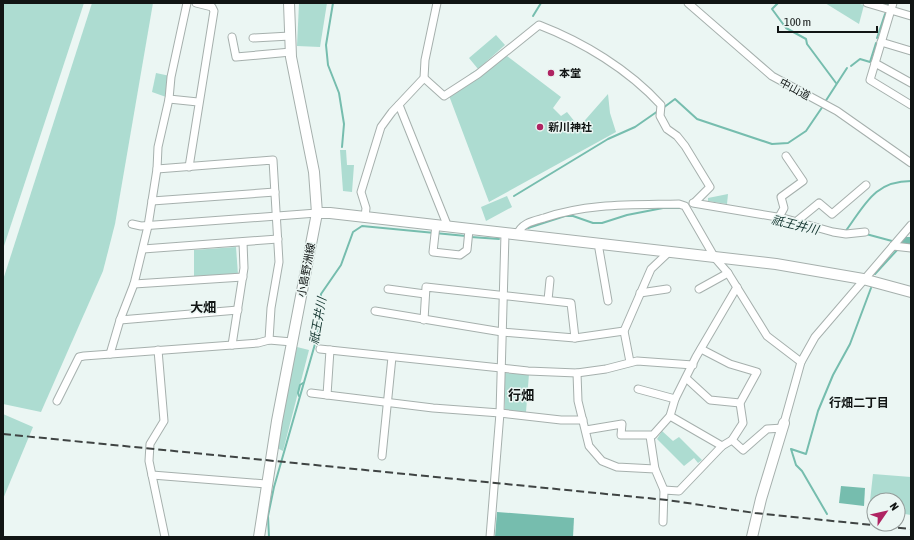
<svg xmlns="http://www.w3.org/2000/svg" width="914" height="540" font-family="'Asap Condensed','Noto Sans JP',sans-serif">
  <rect width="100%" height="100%" fill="#ebf6f3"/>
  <g fill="#addcd1">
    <path d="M 3,3 L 84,3 L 3,249 Z"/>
    <path d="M 92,3 L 153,3 L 115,224 L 103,271 L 41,412 L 3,404 L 3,280 Z"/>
    <path d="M 299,3 L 327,3 L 320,47 L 297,46 Z"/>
    <path d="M 825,3 L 856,3 L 864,5 L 859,24 Z"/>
    <path d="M 496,35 L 505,45 L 478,69 L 507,56 L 561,97 L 553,108 L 561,116 L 567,112 L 579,127 L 608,94 L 610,113 L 616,132 L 489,202 L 448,93 L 471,73 L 478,69 L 469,58 Z"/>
    <path d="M 156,73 L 170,76 L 166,97 L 152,92 Z"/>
    <path d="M 340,150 L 346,150 L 347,165 L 354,165 L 352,192 L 343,191 Z"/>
    <path d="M 728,194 L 727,204 L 708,201 L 708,198 Z"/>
    <path d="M 507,196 L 512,207 L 486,221 L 481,207 Z"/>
    <path d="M 236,247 L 238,275 L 194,276 L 194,250 Z"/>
    <path d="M 297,347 L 309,350 L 283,451 L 275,447 Z"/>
    <path d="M 505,373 L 529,374 L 526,412 L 505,410 Z"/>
    <path d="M 3,414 L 33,427 L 3,499 Z"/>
    <path d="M 662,431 L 673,441 L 679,437 L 702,460 L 698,463 L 694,458 L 684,466 L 657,439 Z"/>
    <path d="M 873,474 L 911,477 L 911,515 L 898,513 L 898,500 L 874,500 L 874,511 L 869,510 Z"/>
  </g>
  <g fill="#76bdae">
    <path d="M 841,486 L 865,488 L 864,506 L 839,503 Z"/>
    <path d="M 497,512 L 574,518 L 573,537 L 495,537 Z"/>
  </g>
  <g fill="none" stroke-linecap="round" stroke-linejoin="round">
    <g stroke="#76bdae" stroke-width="2">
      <path d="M 333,3 L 326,45 L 328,65 L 339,93 L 344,124 L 342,147"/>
      <path d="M 778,3 L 772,9 L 786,28 L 806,39 L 807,44 L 836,83"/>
      <path d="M 888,5 L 888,3"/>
      <path d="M 533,16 L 541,3"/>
      <path d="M 877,38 L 885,14"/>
      <path d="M 851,66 L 860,59 L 870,62 L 876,43"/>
      <path d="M 825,102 L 847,68"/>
      <path d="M 663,108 L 675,99 L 697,119 L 772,144 L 788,143 L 806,131 L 823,106"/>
      <path d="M 514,196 L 608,139 L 635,127 L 658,111"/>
      <path d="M 528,228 L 565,216 L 573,216 L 593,223 L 602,223 L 627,215 L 663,208 L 682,208"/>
      <path d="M 845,232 C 865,205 874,181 911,181"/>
      <path d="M 866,234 L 892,241"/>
      <path d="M 471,237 L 499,239"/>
      <path d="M 875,274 L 898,249"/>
      <path d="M 299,396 L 298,393 L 300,385 L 303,383"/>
      <path d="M 827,514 L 802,471 L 796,465 L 791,449 L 806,454 L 818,411 L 833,375 L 850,344 L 871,288"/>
      <path d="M 269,537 L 268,516 L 274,487 L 317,337 L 321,294 L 341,265 L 353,232 L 362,226 L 466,236"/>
    </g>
    <path stroke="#76bdae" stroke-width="12" d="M 901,243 L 911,243"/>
    <defs>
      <g id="street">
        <path d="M 688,3 L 772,76 L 837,111 L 911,163"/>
        <path d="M 867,3 L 911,16"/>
        <path d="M 893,3 L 870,80 L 911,105"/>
        <path d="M 232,37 L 236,57 L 291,52"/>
        <path d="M 253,38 L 290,36"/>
        <path d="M 881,42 L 911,51"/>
        <path d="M 875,63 L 911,83"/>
        <path d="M 424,78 L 444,96 L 478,74 L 539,25 C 583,42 628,69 661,105 L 660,116 L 667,129 L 677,136 L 685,146 L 710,187 L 695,202"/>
        <path d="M 169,99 L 198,102"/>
        <path d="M 399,105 L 448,227"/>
        <path d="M 189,167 L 214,11 L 212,7 L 196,3"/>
        <path d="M 157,169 L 273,160 L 279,262 L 271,308 L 269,340"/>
        <path d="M 152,201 L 275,192"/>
        <path d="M 693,203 L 783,218 L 833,232 L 846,234 L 865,232"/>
        <path d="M 365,217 L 366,208 L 361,192 L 381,127 L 392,112 L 424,78 L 425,60 L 437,3"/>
        <path d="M 779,217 L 784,208 L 781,197 L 803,181 L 786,156"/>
        <path d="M 797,221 L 819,203 L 832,214 L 866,185"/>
        <path d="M 132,224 L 141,226 L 317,213"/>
        <path d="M 436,225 L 433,252 L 460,255 L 467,250 L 469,230"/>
        <path d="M 517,235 C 521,223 533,221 544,218 C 588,203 633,205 679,204 L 685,206 L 715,258 L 728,273 L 767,336 L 801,362"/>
        <path d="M 893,246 L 911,248"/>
        <path d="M 143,249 L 278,239"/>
        <path d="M 599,249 L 608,301"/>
        <path d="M 134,284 L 243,277"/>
        <path d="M 388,289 L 425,294"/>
        <path d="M 699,289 L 728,273"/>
        <path d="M 640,293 L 667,289"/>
        <path d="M 548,300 L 550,280"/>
        <path d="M 375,311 L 502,332 L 575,338 L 624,331"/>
        <path d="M 120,320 L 238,310"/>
        <path d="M 424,320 L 426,287 L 571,303 L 575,338"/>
        <path d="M 232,345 L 244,268 L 243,242"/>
        <path d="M 320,349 L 528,371 L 577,373 L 606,369 L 637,361 L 693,365"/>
        <path d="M 158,350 L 164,421 L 150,444 L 149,461 L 165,537"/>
        <path d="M 110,354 L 120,320 L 134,284 L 148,226 L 157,169 L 158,147 L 169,99 L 171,77 L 187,3"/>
        <path d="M 630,362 L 624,331 L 651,269 L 669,252"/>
        <path d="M 577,373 L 578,401 L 589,446 L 602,461 L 617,467 L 655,469 L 664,490"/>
        <path d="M 686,378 L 710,400 L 740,403"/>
        <path d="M 638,389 L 675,399"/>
        <path d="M 311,393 L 433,408 L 500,413 L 561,420 L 583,420"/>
        <path d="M 327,395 L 330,350"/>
        <path d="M 57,401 L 79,357 L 84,356 L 258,343 L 269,340 L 292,342"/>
        <path d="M 670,416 L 722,446"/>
        <path d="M 784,423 L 801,362 L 815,337 L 911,225"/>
        <path d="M 586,430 L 622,424 L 621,435 L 653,435 L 670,416 L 675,399 L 696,357 L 737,287"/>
        <path d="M 650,436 L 655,469"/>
        <path d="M 732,440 L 743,450 L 767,429 L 783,428"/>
        <path d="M 382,456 L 392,357"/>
        <path d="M 152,475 L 266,484"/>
        <path d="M 663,522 L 664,490 L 679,491 L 722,446 L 732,440 L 743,423 L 740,403 L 757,372 L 730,364 L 701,349"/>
        <path d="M 490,537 L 500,413 L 505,234"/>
      </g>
      <g id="secondary">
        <path d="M 317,213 L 330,213 L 776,264 L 863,279 L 911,292"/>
        <path d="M 259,537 L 277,421 L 317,213 L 314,172 L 291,57 L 289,3"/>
        <path d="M 752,537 L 761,499 L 784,423"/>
      </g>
    </defs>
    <use href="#street" stroke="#a6b0ad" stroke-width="9"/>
    <use href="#secondary" stroke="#a6b0ad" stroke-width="12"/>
    <use href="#street" stroke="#fff" stroke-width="7"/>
    <use href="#secondary" stroke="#fff" stroke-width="10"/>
    <path stroke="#3f4443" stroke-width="2" stroke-dasharray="8 4" stroke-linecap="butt" d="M 3,434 L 667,500 L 755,513 L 911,529"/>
  </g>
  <g fill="#af2462" stroke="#ebf6f3" stroke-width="1.5">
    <circle cx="551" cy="73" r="4"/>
    <circle cx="540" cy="127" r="4"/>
  </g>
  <g text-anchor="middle" stroke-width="3" stroke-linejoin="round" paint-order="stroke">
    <g font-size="11" font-weight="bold" fill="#111514" stroke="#ebf6f3" text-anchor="start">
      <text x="559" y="77">本堂</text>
      <text x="548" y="131">新川神社</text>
    </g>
    <g font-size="11" fill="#111514" stroke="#ebf6f3">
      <text transform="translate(795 89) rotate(28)" y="4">中山道</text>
      <text transform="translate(306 270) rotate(-79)" y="4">小島野洲線</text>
    </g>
    <g font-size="12" font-style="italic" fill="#0f322c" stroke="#ebf6f3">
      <text transform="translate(795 225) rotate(13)" y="4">祇王井川</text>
      <text transform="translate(318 321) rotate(-80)" y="4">祇王井川</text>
    </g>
    <g font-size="12" font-weight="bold" fill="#111514" stroke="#ebf6f3">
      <text x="859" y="407">行畑二丁目</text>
    </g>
    <g font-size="13" font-weight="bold" fill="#111514" stroke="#ebf6f3">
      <text x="203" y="312">大畑</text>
      <text x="521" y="400">行畑</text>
    </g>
  </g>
  <rect width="914" height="540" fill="none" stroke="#111514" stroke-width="8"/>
  <g transform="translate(886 512) rotate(56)"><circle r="19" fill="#ebf6f3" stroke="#949c9a"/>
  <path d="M0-3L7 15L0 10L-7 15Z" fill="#af2462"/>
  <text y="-6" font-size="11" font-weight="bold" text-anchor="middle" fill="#111514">N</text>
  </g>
  <path d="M778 26v6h99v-6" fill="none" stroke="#111514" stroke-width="2"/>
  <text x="784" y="26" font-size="12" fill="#111514" stroke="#ebf6f3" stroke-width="3" paint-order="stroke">100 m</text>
</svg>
